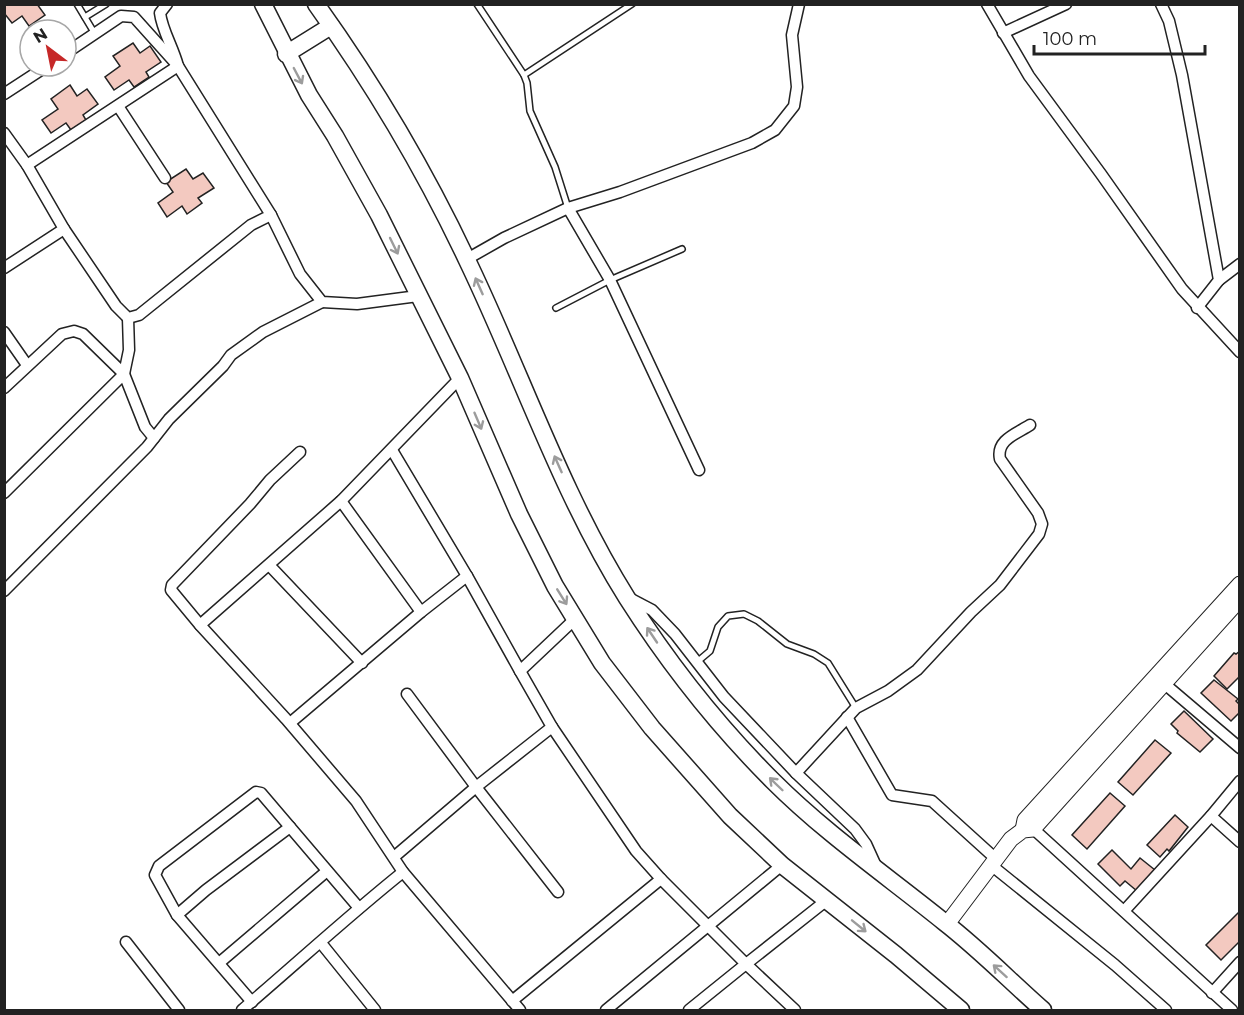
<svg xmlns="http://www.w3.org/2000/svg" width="1244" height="1015" font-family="Montserrat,sans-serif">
  <rect width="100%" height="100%" fill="#fff"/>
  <g fill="#f3c9c0" stroke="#222" stroke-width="1.5">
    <path d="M 4,4 L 37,4 L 45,15 L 29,26 L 22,16 L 12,23 L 4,13 Z"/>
    <path d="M 133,43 L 140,53 L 150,46 L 161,62 L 146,72 L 149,77 L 134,87 L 129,80 L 114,90 L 105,77 L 120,66 L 113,56 Z"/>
    <path d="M 70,85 L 77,96 L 87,89 L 98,104 L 83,115 L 86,120 L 71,130 L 66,123 L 51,133 L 42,120 L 58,109 L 51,99 Z"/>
    <path d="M 186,169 L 193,179 L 203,173 L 214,188 L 198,198 L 202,203 L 187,214 L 182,206 L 167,217 L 158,203 L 173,192 L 166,182 Z"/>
    <path d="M 1240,651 L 1240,676 L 1227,689 L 1214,676 L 1234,653 L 1236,654 Z"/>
    <path d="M 1214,680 L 1238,699 L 1236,701 L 1240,705 L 1240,712 L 1231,721 L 1201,693 Z"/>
    <path d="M 1184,711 L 1213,739 L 1200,752 L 1177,733 L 1178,731 L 1171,724 Z"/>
    <path d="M 1155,740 L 1171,753 L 1133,795 L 1118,782 Z"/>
    <path d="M 1110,793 L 1125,806 L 1087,849 L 1072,835 Z"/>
    <path d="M 1175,815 L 1188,827 L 1169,851 L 1167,849 L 1160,857 L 1147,845 Z"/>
    <path d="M 1112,850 L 1131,869 L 1140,858 L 1155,870 L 1137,891 L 1125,881 L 1120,886 L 1098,864 Z"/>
    <path d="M 1240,911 L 1240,941 L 1221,960 L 1206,945 Z"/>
  </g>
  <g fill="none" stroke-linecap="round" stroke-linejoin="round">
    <defs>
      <g id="lane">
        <path d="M 77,4 L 95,34"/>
        <path d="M 477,4 L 524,75 L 527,83 L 530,111 L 555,167 L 568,208"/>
        <path d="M 85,17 L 106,4"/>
        <path d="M 524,75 L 632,4"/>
        <path d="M 556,308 L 610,280 L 682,249"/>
        <path d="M 697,662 L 710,651 L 718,627 L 728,616 L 744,614 L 758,621 L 787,644 L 814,654 L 828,663 L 856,708"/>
      </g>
      <g id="street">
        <path d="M 987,4 L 1029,76 L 1101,174 L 1182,289 L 1240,352"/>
        <path d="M 1161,4 L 1169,21 L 1182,75 L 1219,280 L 1197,308"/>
        <path d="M 1003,33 L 1066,4"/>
        <path d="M 4,94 L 47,66"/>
        <path d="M 118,106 L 165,178"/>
        <path d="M 4,133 L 27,165 L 64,229 L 4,268"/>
        <path d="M 27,165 L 178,66 C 173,47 162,30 160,13 L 167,4"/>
        <path d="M 568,208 L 610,280 L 699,470"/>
        <path d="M 271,215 L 300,274 L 322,302 L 357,304 L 418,296"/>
        <path d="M 64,229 L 116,306 L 128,318 L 139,315 L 251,225 L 271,215 L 178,66 L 134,17 L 121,16 L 66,53"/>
        <path d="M 467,259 L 504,238 L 568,208 L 620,192 L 752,143 L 775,130 L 794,106 L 797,87 L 792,35 L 799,4"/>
        <path d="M 1219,280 L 1240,264"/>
        <path d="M 4,332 L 27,365"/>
        <path d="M 4,388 L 62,334 L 74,331 L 83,334 L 124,374 L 145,427 L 154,438"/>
        <path d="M 392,450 L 467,576"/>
        <path d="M 300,452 L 270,480 L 250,504 L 172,585 L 171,590 L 200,625 L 286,719 L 356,801 L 403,872 L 520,1010"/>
        <path d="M 4,493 L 124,374 L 129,350 L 128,318"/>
        <path d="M 341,501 L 421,612"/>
        <path d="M 269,565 L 362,663"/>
        <path d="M 4,591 L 147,447 L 169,419 L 223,366 L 231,355 L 263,332 L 322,302"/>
        <path d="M 631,599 L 652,610 L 675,634 L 724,697 L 796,773 L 855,829 L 866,844 L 876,866"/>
        <path d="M 200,625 L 341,501 L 460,378"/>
        <path d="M 1160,680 L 1240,748"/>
        <path d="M 407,694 L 476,787 L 558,892"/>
        <path d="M 847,717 L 892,795 L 932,801 L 996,859"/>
        <path d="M 290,723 L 421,612 L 467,576 L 520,671 L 575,619"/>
        <path d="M 552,727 L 636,851 L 661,879 L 746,964 L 689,1010"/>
        <path d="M 796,773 L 856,708 L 888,691 L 917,670 L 971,612 L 1000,585 L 1039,534 L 1042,524 L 1038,513 L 1000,459 C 996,440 1016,434 1030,425"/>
        <path d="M 1211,816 L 1240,842"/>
        <path d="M 1028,824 L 1232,1010"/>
        <path d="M 394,857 L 476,787 L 552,727 L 520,671"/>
        <path d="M 991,865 L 1115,965 L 1166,1010"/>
        <path d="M 1124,911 L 1211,816 L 1240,781"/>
        <path d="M 177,915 L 206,890 L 290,827"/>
        <path d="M 126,942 L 179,1010"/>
        <path d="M 321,943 L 375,1010"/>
        <path d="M 219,963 L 327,871"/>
        <path d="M 1212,993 L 1240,962"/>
        <path d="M 512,1001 L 661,879"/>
        <path d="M 252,1002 L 177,915 L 155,875 L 159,866 L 256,792 L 261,793 L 359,908"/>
        <path d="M 242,1010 C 296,964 348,916 403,872"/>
        <path d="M 606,1010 L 782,865"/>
        <path d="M 795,1010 L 746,964 L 827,900"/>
      </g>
      <g id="secondary">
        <path d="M 1023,830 L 1025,820 L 1240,584"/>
        <path d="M 947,924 L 1011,839 L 1023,830 L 1033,829 L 1240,599"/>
      </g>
      <g id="primary">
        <path d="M 263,4 L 309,95 L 335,136 L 379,215 L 460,378 L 519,514 L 555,586 L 602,663 L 652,728 L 730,816 L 782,865 L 896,955 L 961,1010"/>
        <path d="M 316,4 C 374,85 425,171 467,260 C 521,372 561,493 627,598 C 669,664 718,726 773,781 C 825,833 887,876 944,922 C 979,949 1010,981 1043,1010"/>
        <path d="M 286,54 L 331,26"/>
      </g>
    </defs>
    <use href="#lane" stroke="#222" stroke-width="8"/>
    <use href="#street" stroke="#222" stroke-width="13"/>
    <use href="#secondary" stroke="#222" stroke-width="17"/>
    <use href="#primary" stroke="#222" stroke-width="19"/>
    <use href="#lane" stroke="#fff" stroke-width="5"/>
    <use href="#street" stroke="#fff" stroke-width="10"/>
    <use href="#secondary" stroke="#fff" stroke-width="15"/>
    <use href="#primary" stroke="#fff" stroke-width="16"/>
  </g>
  <defs><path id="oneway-shaft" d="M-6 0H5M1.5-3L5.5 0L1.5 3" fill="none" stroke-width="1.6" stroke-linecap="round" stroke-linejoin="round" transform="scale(1.5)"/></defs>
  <g stroke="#9c9c9c">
    <use href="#oneway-shaft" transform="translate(298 76) rotate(62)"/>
    <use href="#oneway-shaft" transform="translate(394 246) rotate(64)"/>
    <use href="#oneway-shaft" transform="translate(479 286) rotate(-114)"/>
    <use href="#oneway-shaft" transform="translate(478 421) rotate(67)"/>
    <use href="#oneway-shaft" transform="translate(558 464) rotate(-114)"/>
    <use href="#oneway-shaft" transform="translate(562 597) rotate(58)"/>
    <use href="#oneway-shaft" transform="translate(652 635) rotate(-124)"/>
    <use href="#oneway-shaft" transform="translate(776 784) rotate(-136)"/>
    <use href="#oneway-shaft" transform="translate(859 926) rotate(39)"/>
    <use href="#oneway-shaft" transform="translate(1000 971) rotate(-138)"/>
  </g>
  <rect width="1244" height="1015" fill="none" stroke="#222222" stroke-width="12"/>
  <g transform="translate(48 48) rotate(328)"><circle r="28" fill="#ffffff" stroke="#a7a7a7" stroke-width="1.5"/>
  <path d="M0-4.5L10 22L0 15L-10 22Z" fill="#c62828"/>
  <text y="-9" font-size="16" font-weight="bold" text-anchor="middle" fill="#222222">N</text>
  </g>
  <path d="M1034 45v9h171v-9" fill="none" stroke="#222222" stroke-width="3"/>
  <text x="1043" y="45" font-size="18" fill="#222222" stroke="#ffffff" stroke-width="4.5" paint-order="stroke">100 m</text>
</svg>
